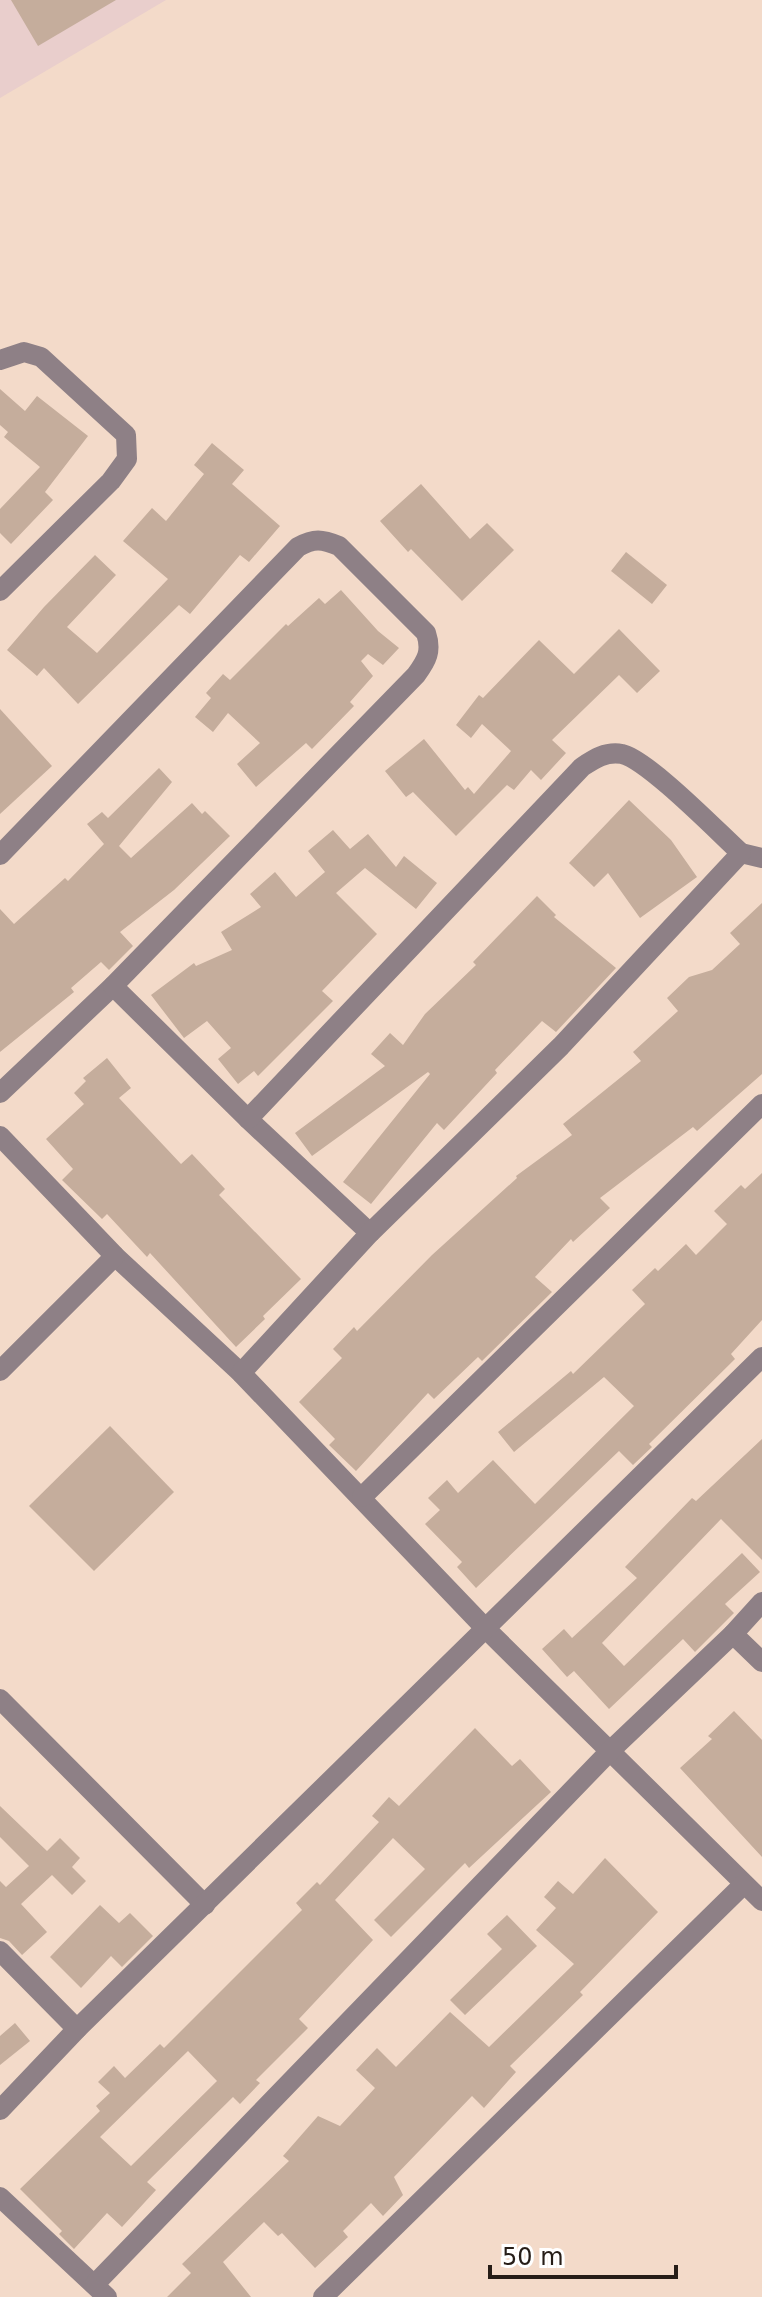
<svg xmlns="http://www.w3.org/2000/svg" width="762" height="2297" font-family="'DejaVu Sans',sans-serif">
  <rect width="100%" height="100%" fill="#f3dac9"/>
  <path fill="#e9cecc" d="M 0,0 L 166,0 L 0,98 Z"/>
  <g fill="#c5ad9c" fill-rule="evenodd">
    <path d="M 11,0 L 116,0 L 38,46 Z"/>
    <path d="M 0,389 L 25,411 L 37,396 L 88,436 L 45,492 L 53,500 L 11,544 L 0,533 L 0,509 L 40,467 L 4,437 L 8,432 L 0,425 Z"/>
    <path d="M 212,443 L 244,470 L 232,484 L 280,526 L 249,562 L 240,555 L 190,614 L 179,605 L 78,704 L 44,668 L 37,676 L 7,650 L 44,607 L 95,555 L 116,575 L 67,627 L 97,653 L 168,579 L 123,541 L 152,508 L 166,521 L 204,474 L 194,465 Z"/>
    <path d="M 421,484 L 470,539 L 487,523 L 514,550 L 462,601 L 411,549 L 408,552 L 380,521 Z"/>
    <path d="M 626,552 L 667,585 L 652,604 L 611,571 Z"/>
    <path d="M 341,590 L 378,631 L 399,648 L 383,665 L 368,654 L 361,661 L 373,676 L 350,702 L 354,706 L 312,749 L 306,743 L 256,787 L 237,764 L 260,743 L 228,713 L 213,732 L 195,717 L 211,698 L 206,693 L 223,674 L 230,680 L 286,624 L 288,626 L 319,598 L 325,604 Z"/>
    <path d="M 619,629 L 660,671 L 637,693 L 619,675 L 552,740 L 566,753 L 541,780 L 531,770 L 514,790 L 507,785 L 456,836 L 413,792 L 406,797 L 385,771 L 424,739 L 465,790 L 468,787 L 474,794 L 511,751 L 482,724 L 471,738 L 456,725 L 479,695 L 483,698 L 539,640 L 574,674 Z"/>
    <path d="M 0,709 L 52,766 L 0,814 Z"/>
    <path d="M 159,768 L 172,782 L 119,846 L 131,858 L 192,803 L 202,814 L 205,811 L 230,836 L 174,890 L 120,932 L 133,946 L 109,970 L 101,962 L 71,988 L 74,992 L 0,1052 L 0,909 L 14,924 L 65,878 L 68,881 L 104,844 L 87,824 L 102,812 L 108,818 Z"/>
    <path d="M 629,800 L 671,840 L 697,877 L 640,918 L 608,873 L 594,887 L 569,863 Z"/>
    <path d="M 333,830 L 350,849 L 368,834 L 396,867 L 404,856 L 437,883 L 416,909 L 365,868 L 336,893 L 377,934 L 322,991 L 333,1001 L 258,1076 L 254,1071 L 238,1084 L 218,1059 L 231,1048 L 207,1021 L 184,1038 L 151,995 L 194,963 L 196,966 L 232,950 L 221,932 L 261,907 L 250,894 L 275,872 L 296,897 L 325,872 L 308,851 Z"/>
    <path d="M 537,896 L 556,915 L 554,917 L 616,968 L 556,1032 L 542,1021 L 495,1070 L 497,1073 L 444,1130 L 437,1123 L 371,1204 L 343,1182 L 430,1074 L 428,1072 L 312,1156 L 295,1133 L 385,1066 L 371,1054 L 390,1033 L 403,1045 L 425,1014 L 476,965 L 473,962 Z"/>
    <path d="M 762,903 L 762,1074 L 697,1131 L 693,1127 L 600,1198 L 610,1208 L 573,1242 L 571,1239 L 535,1277 L 552,1292 L 482,1361 L 478,1357 L 434,1399 L 428,1393 L 356,1471 L 329,1445 L 335,1439 L 299,1402 L 342,1358 L 333,1349 L 354,1327 L 357,1331 L 432,1255 L 517,1178 L 516,1176 L 572,1135 L 563,1124 L 641,1061 L 633,1052 L 678,1011 L 667,998 L 689,977 L 712,970 L 740,944 L 730,933 Z"/>
    <path d="M 107,1058 L 131,1088 L 119,1098 L 181,1164 L 192,1154 L 225,1189 L 219,1195 L 301,1279 L 263,1316 L 265,1319 L 236,1347 L 150,1253 L 147,1257 L 107,1214 L 102,1219 L 62,1180 L 73,1169 L 46,1139 L 84,1104 L 74,1093 L 86,1081 L 83,1078 Z"/>
    <path d="M 762,1173 L 762,1320 L 731,1354 L 735,1359 L 649,1444 L 652,1447 L 633,1465 L 619,1451 L 476,1588 L 457,1567 L 462,1562 L 425,1524 L 440,1510 L 428,1498 L 447,1480 L 458,1493 L 493,1460 L 535,1504 L 634,1406 L 604,1377 L 514,1452 L 498,1432 L 571,1371 L 573,1374 L 645,1304 L 632,1290 L 655,1268 L 658,1271 L 686,1244 L 696,1255 L 727,1224 L 714,1211 L 741,1185 L 745,1189 Z"/>
    <path d="M 110,1426 L 174,1492 L 94,1571 L 29,1506 Z"/>
    <path d="M 762,1439 L 762,1560 L 721,1519 L 602,1643 L 624,1666 L 742,1553 L 760,1572 L 725,1604 L 734,1613 L 695,1652 L 683,1639 L 609,1709 L 574,1671 L 567,1677 L 542,1649 L 564,1629 L 572,1638 L 637,1578 L 625,1567 L 692,1498 L 696,1501 Z"/>
    <path d="M 734,1711 L 762,1740 L 762,1857 L 680,1768 L 712,1739 L 708,1736 Z"/>
    <path d="M 475,1728 L 512,1766 L 520,1759 L 551,1792 L 469,1868 L 465,1863 L 391,1937 L 374,1920 L 425,1869 L 393,1838 L 335,1900 L 373,1940 L 299,2019 L 308,2028 L 256,2080 L 260,2083 L 240,2104 L 233,2097 L 147,2182 L 156,2190 L 122,2227 L 107,2213 L 74,2249 L 59,2234 L 62,2231 L 20,2189 L 100,2111 L 96,2106 L 110,2093 L 98,2082 L 114,2066 L 125,2078 L 160,2044 L 164,2048 L 302,1910 L 296,1903 L 317,1882 L 320,1885 L 379,1822 L 372,1816 L 389,1797 L 399,1806 ZM 188,2051 L 217,2081 L 131,2166 L 100,2137 Z"/>
    <path d="M 0,1806 L 47,1851 L 60,1838 L 80,1858 L 72,1867 L 86,1881 L 72,1895 L 52,1875 L 21,1904 L 47,1932 L 22,1955 L 9,1941 L 0,1938 L 0,1881 L 6,1887 L 29,1866 L 0,1837 Z"/>
    <path d="M 605,1858 L 658,1912 L 580,1992 L 583,1995 L 510,2066 L 516,2072 L 484,2108 L 472,2096 L 394,2177 L 403,2195 L 383,2216 L 371,2203 L 343,2231 L 348,2237 L 315,2268 L 282,2233 L 278,2236 L 264,2222 L 223,2262 L 251,2297 L 167,2297 L 191,2273 L 182,2264 L 289,2161 L 283,2156 L 318,2116 L 340,2126 L 375,2088 L 356,2070 L 377,2048 L 396,2067 L 450,2012 L 489,2047 L 574,1964 L 536,1930 L 556,1908 L 544,1897 L 558,1881 L 573,1894 Z"/>
    <path d="M 100,1905 L 119,1923 L 130,1913 L 153,1936 L 122,1967 L 111,1956 L 81,1988 L 50,1957 Z"/>
    <path d="M 507,1915 L 537,1946 L 465,2015 L 450,2000 L 502,1949 L 487,1934 Z"/>
    <path d="M 15,2023 L 30,2041 L 0,2065 L 0,2036 Z"/>
  </g>
  <g fill="none" stroke-linecap="round" stroke-linejoin="round">
    <g stroke="#8e8086" stroke-width="20">
      <path d="M 0,360 L 24,352 L 41,357 L 126,435 L 127,459 L 111,481 L 0,591"/>
      <path d="M 741,853 L 762,858"/>
      <path d="M 0,855 L 298,547 C 314,538 322,539 339,546 L 426,633 C 432,651 427,660 416,675 L 113,986 L 0,1093"/>
      <path d="M 113,986 L 248,1119 L 370,1233"/>
      <path d="M 0,1136 L 115,1256 L 241,1373 L 486,1629 L 762,1901"/>
      <path d="M 0,1371 L 115,1256"/>
      <path d="M 241,1373 L 370,1233 L 561,1046 L 741,853 C 717,831 648,760 622,754 C 606,751 594,759 582,767 L 248,1119"/>
      <path d="M 362,1497 L 762,1104"/>
      <path d="M 733,1634 L 762,1662"/>
      <path d="M 0,1699 L 205,1905"/>
      <path d="M 0,1951 L 77,2029"/>
      <path d="M 0,2110 L 77,2029 L 762,1357"/>
      <path d="M 0,2197 L 107,2297"/>
      <path d="M 95,2284 L 611,1750 L 733,1634 L 762,1602"/>
      <path d="M 323,2297 L 743,1885"/>
    </g>
  </g>
  <path d="M490 2265v12h186v-12" fill="none" stroke="#261d17" stroke-width="4"/>
  <text x="502" y="2265" font-size="24" fill="#261d17" stroke="#ffffff" stroke-width="6" paint-order="stroke">50 m</text>
</svg>
